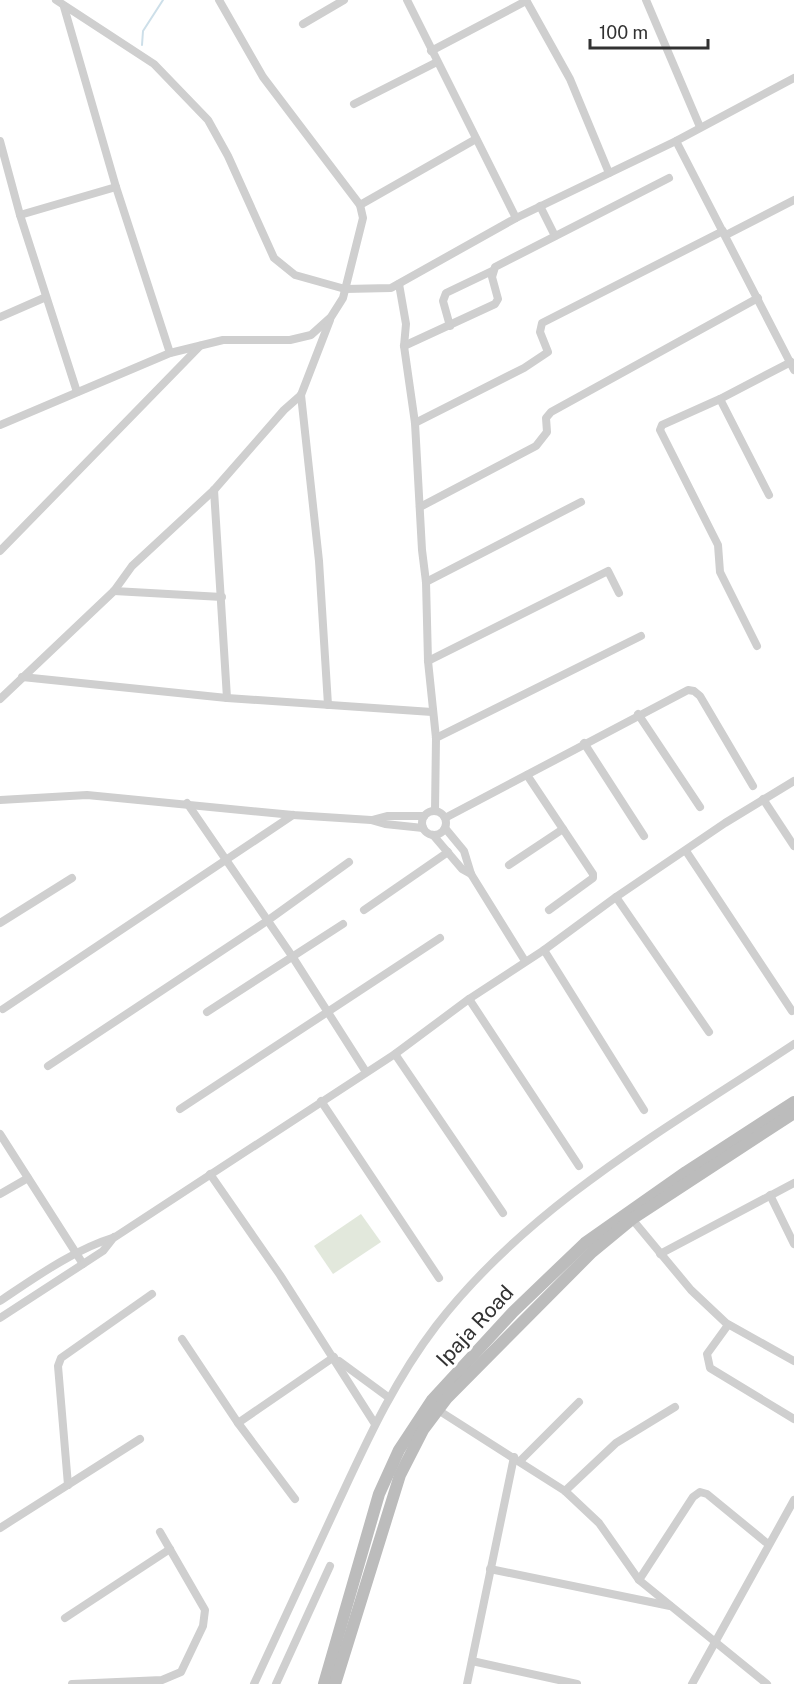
<svg xmlns="http://www.w3.org/2000/svg" width="794" height="1684" font-family="'Public Sans',sans-serif">
  <rect width="100%" height="100%" fill="#fff"/>
  <path fill="#e2e8dc" d="M 361,1214 L 381,1242 L 333,1274 L 314,1246 Z"/>
  <g fill="none" stroke-linecap="round" stroke-linejoin="round">
    <path stroke="#cddfe9" stroke-width="2" d="M 142,45 L 143,31 L 163,0"/>
    <g stroke="#cfcfcf" stroke-width="8">
      <path d="M 56,0 L 154,64 L 208,120 L 228,156 L 274,258 L 295,275 L 345,289 L 391,288 L 516,218 L 676,141 L 794,78"/>
      <path d="M 407,0 L 516,218"/>
      <path d="M 526,0 L 570,79 L 609,173"/>
      <path d="M 646,0 L 700,127"/>
      <path d="M 64,7 L 116,187 L 170,353"/>
      <path d="M 303,24 L 344,0"/>
      <path d="M 431,51 L 526,1"/>
      <path d="M 354,104 L 437,62"/>
      <path d="M 0,141 L 20,215 L 77,392"/>
      <path d="M 676,141 L 794,370"/>
      <path d="M 360,205 L 476,139"/>
      <path d="M 540,206 L 555,236"/>
      <path d="M 20,215 L 116,187"/>
      <path d="M 726,235 L 794,200"/>
      <path d="M 399,284 L 406,324 L 404,346 L 415,423 L 422,550 L 426,582 L 428,661 L 436,738 L 435,811"/>
      <path d="M 0,317 L 46,297"/>
      <path d="M 450,326 L 443,301 L 446,293 L 492,271"/>
      <path d="M 404,346 L 495,304 L 498,299 L 492,277 L 495,267 L 669,178"/>
      <path d="M 301,395 L 319,561 L 328,705"/>
      <path d="M 720,399 L 769,495"/>
      <path d="M 415,423 L 524,368 L 548,352 L 540,332 L 542,323 L 723,231"/>
      <path d="M 0,425 L 170,353 L 223,340 L 290,340 L 311,335 L 331,317 L 343,298 L 363,218 L 360,205 L 263,77 L 219,0"/>
      <path d="M 214,490 L 227,698"/>
      <path d="M 420,507 L 536,446 L 547,432 L 546,418 L 551,412 L 758,298"/>
      <path d="M 0,551 L 200,346"/>
      <path d="M 426,582 L 581,502"/>
      <path d="M 114,591 L 222,597"/>
      <path d="M 757,646 L 720,572 L 718,545 L 660,430 L 662,425 L 720,399 L 791,362"/>
      <path d="M 428,661 L 608,571 L 619,593"/>
      <path d="M 22,677 L 227,698 L 432,712"/>
      <path d="M 0,699 L 114,591 L 132,566 L 214,490 L 284,410 L 301,395 L 330,320"/>
      <path d="M 638,714 L 700,807"/>
      <path d="M 436,738 L 641,636"/>
      <path d="M 584,743 L 644,836"/>
      <path d="M 527,775 L 593,874 L 593,878 L 549,910"/>
      <path d="M 763,799 L 794,846"/>
      <path d="M 0,800 L 87,795 L 293,815 L 371,820 L 385,824 L 423,828"/>
      <path d="M 187,803 L 292,956 L 366,1072"/>
      <circle cx="434" cy="823" r="12"/>
      <path d="M 445,818 L 688,690 L 694,691 L 700,696 L 753,786"/>
      <path d="M 372,820 L 387,816 L 424,816"/>
      <path d="M 445,828 L 464,851 L 471,874 L 525,961"/>
      <path d="M 433,835 L 462,869 L 471,874"/>
      <path d="M 686,851 L 792,1011"/>
      <path d="M 509,865 L 563,829"/>
      <path d="M 616,897 L 709,1032"/>
      <path d="M 364,910 L 448,852"/>
      <path d="M 0,923 L 72,878"/>
      <path d="M 544,950 L 644,1110"/>
      <path d="M 469,999 L 579,1166"/>
      <path d="M 3,1009 L 293,815"/>
      <path d="M 207,1012 L 343,924"/>
      <path d="M 395,1054 L 503,1213"/>
      <path d="M 48,1066 L 267,921 L 349,862"/>
      <path d="M 321,1101 L 439,1278"/>
      <path d="M 180,1109 L 440,938"/>
      <path d="M 0,1134 L 83,1264"/>
      <path d="M 210,1174 L 280,1275 L 375,1424"/>
      <path d="M 0,1194 L 28,1178"/>
      <path d="M 770,1195 L 794,1244"/>
      <path d="M 632,1219 L 691,1290 L 726,1323 L 794,1361"/>
      <path d="M 660,1254 L 794,1183"/>
      <path d="M 0,1301 C 36,1277 73,1250 115,1237 L 395,1054 L 469,999 L 544,950 L 616,897 L 725,823 L 794,781"/>
      <path d="M 0,1318 L 103,1251 L 114,1237"/>
      <path d="M 728,1325 L 707,1354 L 710,1368 L 794,1419"/>
      <path d="M 182,1339 L 238,1423 L 295,1499"/>
      <path d="M 339,1361 L 388,1397"/>
      <path d="M 438,1410 L 565,1491 L 599,1523 L 639,1580 L 767,1684"/>
      <path d="M 238,1423 L 334,1357"/>
      <path d="M 520,1461 L 579,1402"/>
      <path d="M 68,1485 L 58,1366 L 61,1358 L 152,1294"/>
      <path d="M 565,1491 L 616,1443 L 675,1407"/>
      <path d="M 0,1528 L 140,1439"/>
      <path d="M 490,1569 L 670,1606"/>
      <path d="M 639,1580 L 693,1497 L 700,1492 L 707,1494 L 768,1544"/>
      <path d="M 65,1618 L 170,1549"/>
      <path d="M 472,1661 L 577,1684"/>
      <path d="M 72,1684 L 162,1680 L 181,1672 L 203,1626 L 205,1610 L 160,1532"/>
      <path d="M 254,1684 C 282,1624 310,1564 338,1503 C 367,1441 394,1381 436,1326 C 529,1205 669,1127 794,1044"/>
      <path d="M 276,1684 L 330,1566"/>
      <path d="M 467,1684 L 514,1457"/>
      <path d="M 692,1684 L 794,1500"/>
    </g>
    <g stroke="#bcbcbc" stroke-width="12">
      <path d="M 324,1684 L 379,1494 L 399,1450 L 432,1400 L 513,1312 L 585,1243 L 686,1172 L 794,1102"/>
      <path d="M 335,1684 L 400,1475 L 423,1430 L 447,1398 L 592,1252 L 632,1219 L 794,1113"/>
    </g>
  </g>
  <g text-anchor="middle" stroke-width="6" stroke-linejoin="round" paint-order="stroke">
    <g font-size="21" fill="#323232" stroke="#fff">
      <text transform="translate(475 1326) rotate(-47)" y="7">Ipaja Road</text>
    </g>
  </g>
  <path d="M590 39v9h118v-9" fill="none" stroke="#323232" stroke-width="3"/>
  <text x="599" y="39" font-size="18" fill="#323232" stroke="#ffffff" stroke-width="4.5" paint-order="stroke">100 m</text>
</svg>
